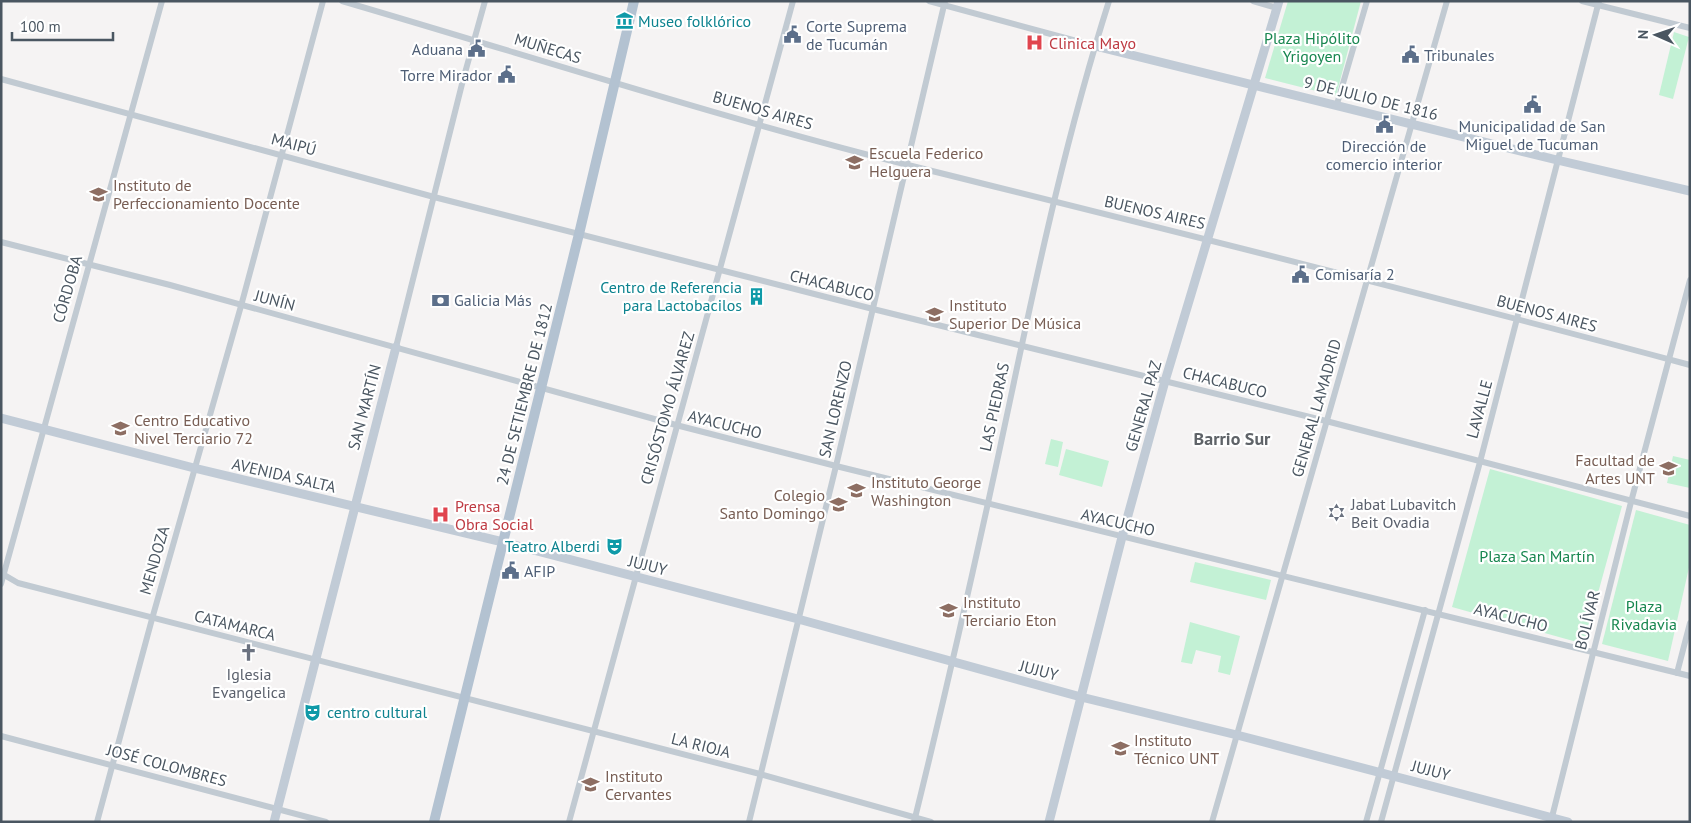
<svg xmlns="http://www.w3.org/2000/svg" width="1691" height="823" font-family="'PT Sans',sans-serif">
  <rect width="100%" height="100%" fill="#f5f3f3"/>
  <g fill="#c3f1d5">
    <path d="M 1288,1 L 1361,1 L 1336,96 L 1265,78 Z"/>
    <path d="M 1674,32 L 1689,37 L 1673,99 L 1659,95 Z"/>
    <path d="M 1051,439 L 1063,442 L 1058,467 L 1045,464 Z"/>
    <path d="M 1066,449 L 1109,461 L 1102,487 L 1059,475 Z"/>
    <path d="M 1673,456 L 1690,460 L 1690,488 L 1667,483 Z"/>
    <path d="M 1490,469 L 1622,506 L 1584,644 L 1452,607 Z"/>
    <path d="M 1636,510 L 1690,525 L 1690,563 L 1668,661 L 1602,644 Z"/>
    <path d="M 1195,562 L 1271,580 L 1266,600 L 1190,582 Z"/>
    <path d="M 1190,622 L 1240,636 L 1230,675 L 1218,672 L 1221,656 L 1196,650 L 1192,664 L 1181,662 Z"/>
  </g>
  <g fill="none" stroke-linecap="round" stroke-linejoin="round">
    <g stroke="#c1cad2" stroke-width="6">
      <path d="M 342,1 C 530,56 718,117 908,165 C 1169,230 1430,295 1690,365"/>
      <path d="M 929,1 L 1095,46"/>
      <path d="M 1253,1 L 1277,8"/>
      <path d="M 1582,1 L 1690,28"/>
      <path d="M 1,79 L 434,197 L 873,309 L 1326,421 L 1690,516"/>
      <path d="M 1337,104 L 1367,1"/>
      <path d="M 1,242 L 170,285 L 676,425 L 836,466 L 1690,676"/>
      <path d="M 396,347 L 463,80 L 485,1"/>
      <path d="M 1,573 L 18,583 L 760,774 L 931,822"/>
      <path d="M 1,584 L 162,1"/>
      <path d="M 1677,673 L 1690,623"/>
      <path d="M 1,736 L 326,822"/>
      <path d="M 1551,821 L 1631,502 L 1690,280"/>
      <path d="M 97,822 L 152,619 L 241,306 L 323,1"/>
      <path d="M 569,822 L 793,1"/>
      <path d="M 749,822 L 836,466 L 945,1"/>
      <path d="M 914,822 C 949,680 981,538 1011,396 C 1039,263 1068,130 1109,1"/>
      <path d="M 1212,822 L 1447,1"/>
      <path d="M 1366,822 L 1425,610"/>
      <path d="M 1381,822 L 1480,462 L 1599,1"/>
    </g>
    <g stroke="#c1cbd6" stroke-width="9">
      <path d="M 1095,46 L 1557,160 L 1690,191"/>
      <path d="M 1,418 L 194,468 L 503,542 L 798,619 L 1081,697 L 1237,735 L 1568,822"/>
      <path d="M 274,822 L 396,347"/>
      <path d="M 1049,822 L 1122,537 L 1165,381 L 1279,1"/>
    </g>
    <path stroke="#b3c2d1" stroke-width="10" d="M 434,822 L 579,234 L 634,1"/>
  </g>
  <defs>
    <symbol id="museum-bare" viewBox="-9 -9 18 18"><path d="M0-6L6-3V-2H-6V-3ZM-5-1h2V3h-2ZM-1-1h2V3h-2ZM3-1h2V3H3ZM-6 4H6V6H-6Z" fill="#0f9aa8" stroke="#fff" stroke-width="2.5" paint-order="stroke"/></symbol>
    <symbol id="civic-bare" viewBox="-9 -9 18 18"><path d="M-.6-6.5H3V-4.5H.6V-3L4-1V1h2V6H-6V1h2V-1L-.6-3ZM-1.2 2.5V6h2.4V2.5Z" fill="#5c6f8a" stroke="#fff" stroke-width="2.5" paint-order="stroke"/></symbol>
    <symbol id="hospital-bare" viewBox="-9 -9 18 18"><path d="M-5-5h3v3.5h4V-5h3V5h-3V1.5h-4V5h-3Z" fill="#e0444e" stroke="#fff" stroke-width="2.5" paint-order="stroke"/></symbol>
    <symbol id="school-bare" viewBox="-9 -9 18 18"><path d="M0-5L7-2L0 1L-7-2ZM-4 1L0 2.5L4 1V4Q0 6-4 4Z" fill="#8d6e63" stroke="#fff" stroke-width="2.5" paint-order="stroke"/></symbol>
    <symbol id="university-bare" viewBox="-9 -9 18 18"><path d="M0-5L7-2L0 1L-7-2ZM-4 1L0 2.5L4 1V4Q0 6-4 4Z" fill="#8d6e63" stroke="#fff" stroke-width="2.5" paint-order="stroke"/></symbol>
    <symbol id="building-bare" viewBox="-9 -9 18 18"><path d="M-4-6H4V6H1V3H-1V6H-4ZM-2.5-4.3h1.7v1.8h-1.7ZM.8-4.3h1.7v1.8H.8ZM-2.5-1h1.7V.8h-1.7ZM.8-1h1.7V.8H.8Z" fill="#0f9aa8" stroke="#fff" stroke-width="2.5" paint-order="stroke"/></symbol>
    <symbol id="bank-bare" viewBox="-9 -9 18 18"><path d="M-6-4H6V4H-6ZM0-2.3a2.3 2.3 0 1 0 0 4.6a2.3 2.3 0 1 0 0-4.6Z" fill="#5c6f8a" stroke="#fff" stroke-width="2.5" paint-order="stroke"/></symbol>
    <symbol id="synagogue-bare" viewBox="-9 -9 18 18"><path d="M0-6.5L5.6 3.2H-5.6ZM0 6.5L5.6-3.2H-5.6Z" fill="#6b7280" stroke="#fff" stroke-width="2.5" paint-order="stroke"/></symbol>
    <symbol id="theatre-bare" viewBox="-9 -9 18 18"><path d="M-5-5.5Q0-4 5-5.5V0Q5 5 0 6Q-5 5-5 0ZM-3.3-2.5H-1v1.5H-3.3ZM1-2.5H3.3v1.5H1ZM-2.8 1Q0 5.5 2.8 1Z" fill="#0f9aa8" stroke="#fff" stroke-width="2.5" paint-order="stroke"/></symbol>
    <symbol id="church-bare" viewBox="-9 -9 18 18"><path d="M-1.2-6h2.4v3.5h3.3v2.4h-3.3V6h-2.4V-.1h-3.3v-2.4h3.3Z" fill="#6b7280" stroke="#fff" stroke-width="2.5" paint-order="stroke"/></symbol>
  </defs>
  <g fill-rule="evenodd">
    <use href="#museum-bare" x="612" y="8" width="25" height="25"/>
    <use href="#civic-bare" x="780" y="22" width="25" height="25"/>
    <use href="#hospital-bare" x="1022" y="30" width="25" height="25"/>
    <use href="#civic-bare" x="464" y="36" width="25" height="25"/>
    <use href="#civic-bare" x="1398" y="42" width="25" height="25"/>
    <use href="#civic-bare" x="494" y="62" width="25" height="25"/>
    <use href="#civic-bare" x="1520" y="92" width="25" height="25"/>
    <use href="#civic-bare" x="1372" y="112" width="25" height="25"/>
    <use href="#school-bare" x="842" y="150" width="25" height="25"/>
    <use href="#university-bare" x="86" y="182" width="25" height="25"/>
    <use href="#civic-bare" x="1288" y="262" width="25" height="25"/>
    <use href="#building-bare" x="744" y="284" width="25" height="25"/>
    <use href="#bank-bare" x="428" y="288" width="25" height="25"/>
    <use href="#university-bare" x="922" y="302" width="25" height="25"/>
    <use href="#university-bare" x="108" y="416" width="25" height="25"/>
    <use href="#university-bare" x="1656" y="456" width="25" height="25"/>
    <use href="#university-bare" x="844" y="478" width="25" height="25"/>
    <use href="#school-bare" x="826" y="492" width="25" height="25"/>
    <use href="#synagogue-bare" x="1324" y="500" width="25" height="25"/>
    <use href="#hospital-bare" x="428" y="502" width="25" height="25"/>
    <use href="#theatre-bare" x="602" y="534" width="25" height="25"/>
    <use href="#civic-bare" x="498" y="558" width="25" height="25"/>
    <use href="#university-bare" x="936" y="598" width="25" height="25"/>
    <use href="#church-bare" x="236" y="640" width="25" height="25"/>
    <use href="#theatre-bare" x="300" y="700" width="25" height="25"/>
    <use href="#university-bare" x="1108" y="736" width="25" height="25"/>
    <use href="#school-bare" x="578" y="772" width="25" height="25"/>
  </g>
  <g text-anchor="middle" stroke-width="4.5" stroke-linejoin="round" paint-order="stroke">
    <g font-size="16" fill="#0d838f" stroke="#fff" text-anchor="start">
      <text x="638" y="27">Museo folklórico</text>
      <text x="742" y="293" text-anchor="end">Centro de Referencia<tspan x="742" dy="18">para Lactobacilos</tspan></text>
      <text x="600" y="552" text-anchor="end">Teatro Alberdi</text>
      <text x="327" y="718">centro cultural</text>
    </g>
    <g font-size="16" fill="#4e5e75" stroke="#fff" text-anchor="start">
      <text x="806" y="32">Corte Suprema<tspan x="806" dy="18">de Tucumán</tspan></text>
      <text x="463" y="55" text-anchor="end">Aduana</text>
      <text x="1424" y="61">Tribunales</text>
      <text x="492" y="81" text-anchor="end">Torre Mirador</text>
      <text x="1532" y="132" text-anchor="middle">Municipalidad de San<tspan x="1532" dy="18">Miguel de Tucuman</tspan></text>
      <text x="1384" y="152" text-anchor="middle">Dirección de<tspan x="1384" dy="18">comercio interior</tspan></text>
      <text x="1315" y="280">Comisaría 2</text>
      <text x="454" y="306">Galicia Más</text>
      <text x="524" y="577">AFIP</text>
    </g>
    <g font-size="16" fill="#17864f" stroke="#fff">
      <text x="1312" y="44">Plaza Hipólito<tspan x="1312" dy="18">Yrigoyen</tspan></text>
      <text x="1537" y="562">Plaza San Martín</text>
      <text x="1644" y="612">Plaza<tspan x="1644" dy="18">Rivadavia</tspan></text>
    </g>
    <g font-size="16" fill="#be3a42" stroke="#fff" text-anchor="start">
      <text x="1049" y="49">Clinica Mayo</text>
      <text x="455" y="512">Prensa<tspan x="455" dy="18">Obra Social</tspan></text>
    </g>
    <g font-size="16" fill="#4a5661" stroke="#fff">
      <text transform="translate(548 48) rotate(17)" y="6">MUÑECAS</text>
      <text transform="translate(1371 98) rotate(14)" y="6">9 DE JULIO DE 1816</text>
      <text transform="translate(763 110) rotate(16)" y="6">BUENOS AIRES</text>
      <text transform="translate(294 144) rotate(15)" y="6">MAIPÚ</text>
      <text transform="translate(1155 212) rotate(13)" y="6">BUENOS AIRES</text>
      <text transform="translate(832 285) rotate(14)" y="6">CHACABUCO</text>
      <text transform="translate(67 289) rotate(-74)" y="6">CÓRDOBA</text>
      <text transform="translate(275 300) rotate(15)" y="6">JUNÍN</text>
      <text transform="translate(1547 313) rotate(15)" y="6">BUENOS AIRES</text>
      <text transform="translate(1225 382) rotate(14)" y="6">CHACABUCO</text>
      <text transform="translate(524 394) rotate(-76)" y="6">24 DE SETIEMBRE DE 1812</text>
      <text transform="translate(1143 406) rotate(-74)" y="6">GENERAL PAZ</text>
      <text transform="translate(364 407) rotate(-75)" y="6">SAN MARTÍN</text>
      <text transform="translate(994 407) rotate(-78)" y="6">LAS PIEDRAS</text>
      <text transform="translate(667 408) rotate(-74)" y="6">CRISÓSTOMO ÁLVAREZ</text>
      <text transform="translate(1316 408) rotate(-74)" y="6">GENERAL LAMADRID</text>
      <text transform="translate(835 409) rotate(-77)" y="6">SAN LORENZO</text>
      <text transform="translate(1479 409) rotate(-75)" y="6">LAVALLE</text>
      <text transform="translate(725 424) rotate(14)" y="6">AYACUCHO</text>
      <text transform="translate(284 475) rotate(13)" y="6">AVENIDA SALTA</text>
      <text transform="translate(1118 522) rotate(13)" y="6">AYACUCHO</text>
      <text transform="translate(154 560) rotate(-74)" y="6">MENDOZA</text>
      <text transform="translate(648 565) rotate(14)" y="6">JUJUY</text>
      <text transform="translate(1511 617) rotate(14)" y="6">AYACUCHO</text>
      <text transform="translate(1587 620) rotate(-76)" y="6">BOLÍVAR</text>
      <text transform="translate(235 625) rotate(14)" y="6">CATAMARCA</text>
      <text transform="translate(1039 670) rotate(15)" y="6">JUJUY</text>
      <text transform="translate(701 745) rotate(14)" y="6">LA RIOJA</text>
      <text transform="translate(167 765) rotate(15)" y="6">JOSÉ COLOMBRES</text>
      <text transform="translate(1431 770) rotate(15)" y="6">JUJUY</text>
    </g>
    <g font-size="16" fill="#785e54" stroke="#fff" text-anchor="start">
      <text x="869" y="159">Escuela Federico<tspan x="869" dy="18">Helguera</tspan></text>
      <text x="113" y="191">Instituto de<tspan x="113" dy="18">Perfeccionamiento Docente</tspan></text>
      <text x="949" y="311">Instituto<tspan x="949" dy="18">Superior De Música</tspan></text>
      <text x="134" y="426">Centro Educativo<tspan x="134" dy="18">Nivel Terciario 72</tspan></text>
      <text x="1655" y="466" text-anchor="end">Facultad de<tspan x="1655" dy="18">Artes UNT</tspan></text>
      <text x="871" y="488">Instituto George<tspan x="871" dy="18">Washington</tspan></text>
      <text x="825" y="501" text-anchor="end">Colegio<tspan x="825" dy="18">Santo Domingo</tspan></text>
      <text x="963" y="608">Instituto<tspan x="963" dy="18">Terciario Eton</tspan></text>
      <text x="1134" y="746">Instituto<tspan x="1134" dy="18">Técnico UNT</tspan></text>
      <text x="605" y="782">Instituto<tspan x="605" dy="18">Cervantes</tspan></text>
    </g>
    <g font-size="16" fill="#5b616d" stroke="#fff" text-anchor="start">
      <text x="1351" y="510">Jabat Lubavitch<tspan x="1351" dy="18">Beit Ovadia</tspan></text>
      <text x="249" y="680" text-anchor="middle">Iglesia<tspan x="249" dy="18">Evangelica</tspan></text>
    </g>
    <g font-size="18" font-weight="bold" fill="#5f6368" stroke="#fff">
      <text x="1232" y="445">Barrio Sur</text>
    </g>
  </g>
  <rect width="1691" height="823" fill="none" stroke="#4a5661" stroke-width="5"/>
  <g transform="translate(1656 35) rotate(272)" stroke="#ffffff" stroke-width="4" paint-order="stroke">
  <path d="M0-4L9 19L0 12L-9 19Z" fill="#4a5661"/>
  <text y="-8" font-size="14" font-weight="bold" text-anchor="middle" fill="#4a5661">N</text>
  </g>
  <path d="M12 32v8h101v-8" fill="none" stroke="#4a5661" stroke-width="2.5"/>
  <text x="20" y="32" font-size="15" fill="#4a5661" stroke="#ffffff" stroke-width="4" paint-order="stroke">100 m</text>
</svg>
